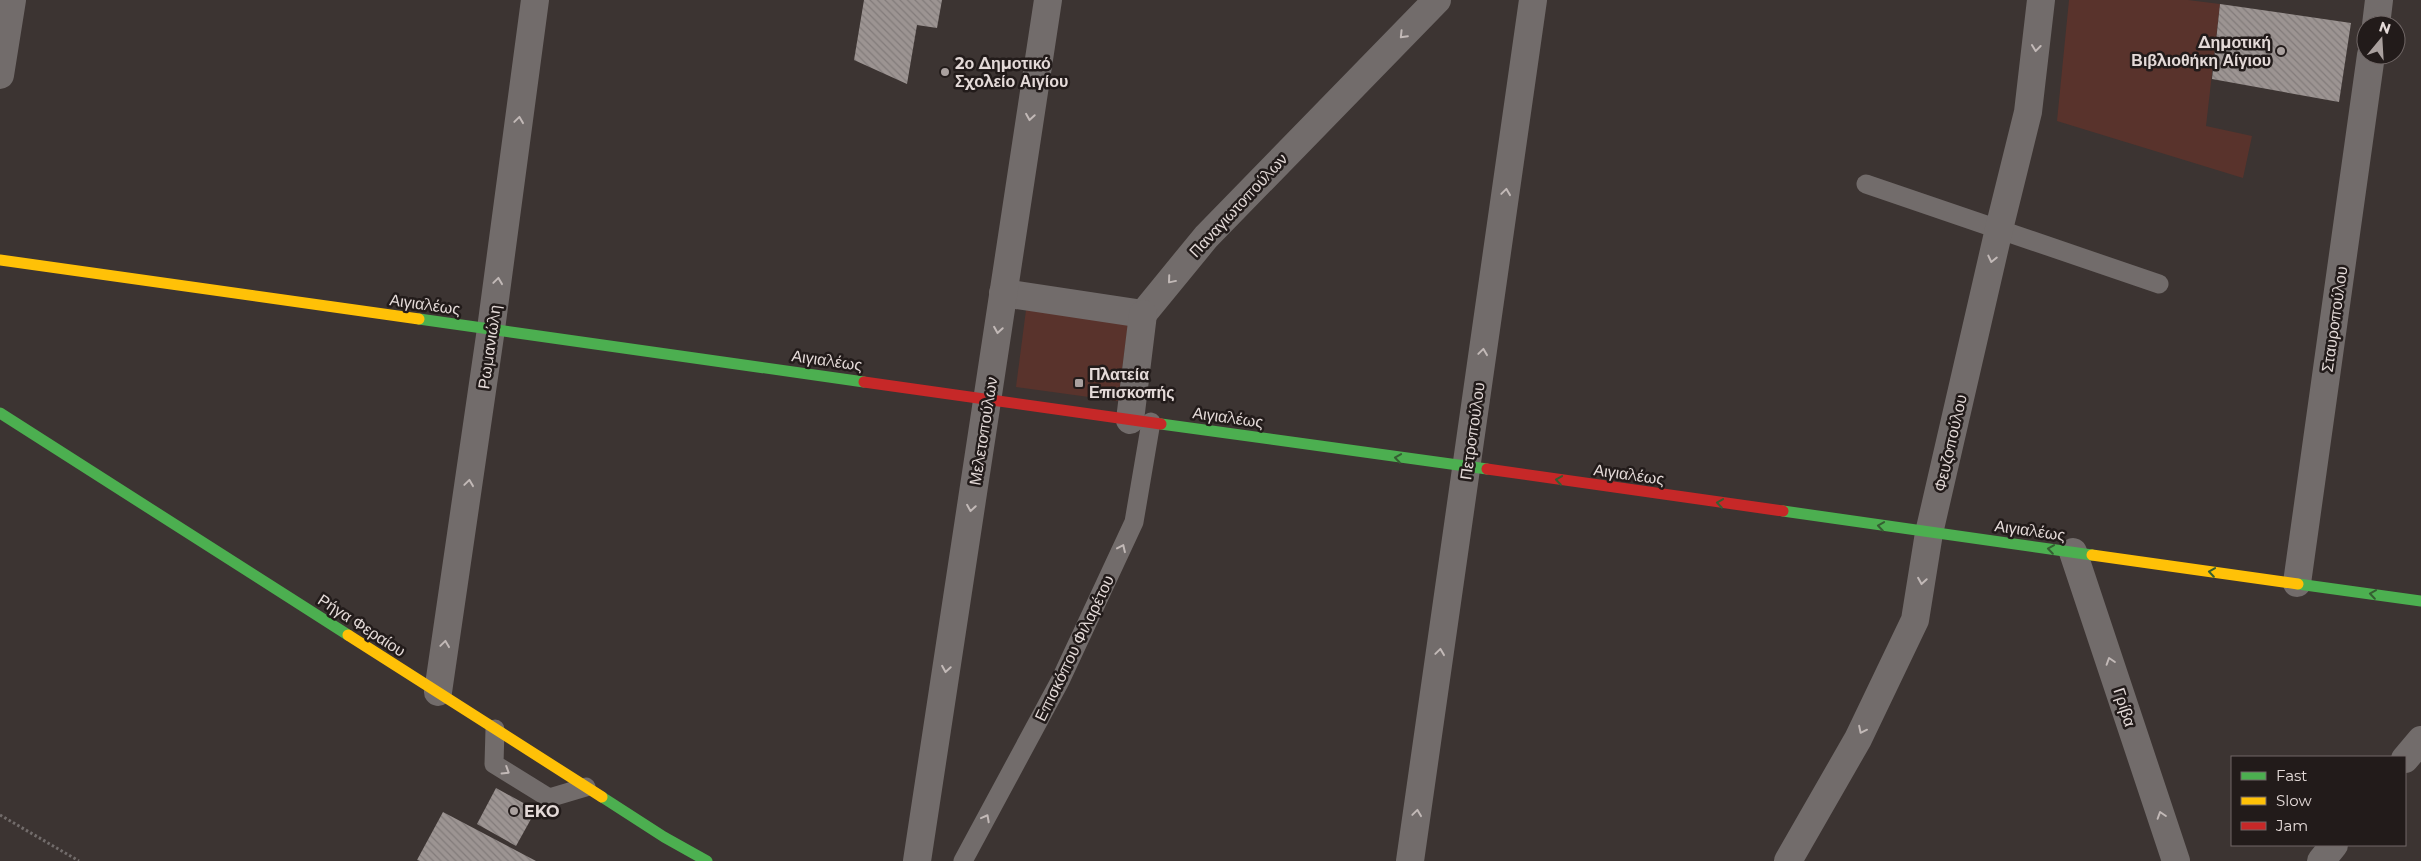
<svg xmlns="http://www.w3.org/2000/svg" width="2421" height="861" font-family="Montserrat,sans-serif">
  <defs>
    <pattern id="building-back-hatch" width="6" height="6" patternUnits="userSpaceOnUse" patternTransform="scale(1.25)"><rect width="6" height="6" fill="#9c9492"/><path d="M-1 5l2 2M0 0l6 6M5-1l2 2" fill="none" stroke="#827b7a"/></pattern>
  </defs>
  <rect width="100%" height="100%" fill="#3c3432"/>
  <g fill="#59332c">
    <path d="M 2069,0 L 2188,0 L 2220,4 L 2206,126 L 2252,136 L 2243,178 L 2057,121 Z"/>
    <path d="M 1026,310 L 1128,324 L 1118,401 L 1016,387 Z"/>
  </g>
  <g fill="url(#building-back-hatch)">
    <path d="M 864,0 L 942,0 L 937,28 L 917,25 L 907,84 L 854,60 Z"/>
    <path d="M 2220,4 L 2351,23 L 2339,102 L 2212,79 Z"/>
    <path d="M 496,788 L 536,810 L 516,846 L 477,824 Z"/>
    <path d="M 443,812 L 536,861 L 420,861 L 417,860 Z"/>
  </g>
  <g fill="none" stroke-linecap="round" stroke-linejoin="round">
    <path stroke="#726c6b" stroke-width="3" stroke-dasharray="2.5 2.5" stroke-linecap="butt" d="M 0,815 L 79,861"/>
    <g stroke="#726c6b" stroke-width="19">
      <path d="M 1866,184 L 2159,284"/>
      <path d="M 495,729 L 494,764 L 549,798 L 586,787"/>
      <path d="M 963,861 L 1060,681 L 1134,522 L 1151,422"/>
    </g>
    <g stroke="#726c6b" stroke-width="28">
      <path d="M 2376,25 L 2379,0"/>
      <path d="M 0,75 L 12,0"/>
      <path d="M 1003,293 L 1143,314 L 1206,237 L 1437,0"/>
      <path d="M 1130,420 L 1143,314"/>
      <path d="M 2073,552 L 2176,861"/>
      <path d="M 2297,583 L 2371,55"/>
      <path d="M 438,692 L 491,329 L 535,0"/>
      <path d="M 2405,759 L 2421,740"/>
      <path d="M 917,861 L 1048,0"/>
      <path d="M 1410,861 L 1533,0"/>
      <path d="M 1788,861 L 1858,739 L 1915,620 L 1929,533 L 1999,229 L 2028,112 L 2041,0"/>
      <path d="M 2321,861 L 2334,845"/>
    </g>
    <g stroke="#4caf50" stroke-width="11">
      <path d="M 419,319 L 864,382"/>
      <path d="M 0,413 L 348,635"/>
      <path d="M 1161,424 L 1487,469"/>
      <path d="M 1783,511 L 2092,555"/>
      <path d="M 2298,584 L 2421,601"/>
      <path d="M 602,797 L 664,837 L 707,861"/>
    </g>
    <g stroke="#ffc107" stroke-width="11">
      <path d="M 0,260 L 419,319"/>
      <path d="M 2092,555 L 2298,584"/>
      <path d="M 348,635 L 602,797"/>
    </g>
    <g stroke="#c62828" stroke-width="11">
      <path d="M 864,382 L 1161,424"/>
      <path d="M 1487,469 L 1783,511"/>
    </g>
  </g>
  <defs><path id="oneway-chevron" d="M-2-3.5L2.5 0L-2 3.5" fill="none" stroke-width="1.6" stroke-linecap="round" stroke-linejoin="round" transform="scale(1.25)"/></defs>
  <g stroke="#c2b9b7">
    <use href="#oneway-chevron" transform="translate(1403 35) rotate(134)"/>
    <use href="#oneway-chevron" transform="translate(2036 48) rotate(97)"/>
    <use href="#oneway-chevron" transform="translate(1030 117) rotate(99)"/>
    <use href="#oneway-chevron" transform="translate(519 120) rotate(-82)"/>
    <use href="#oneway-chevron" transform="translate(1506 192) rotate(-82)"/>
    <use href="#oneway-chevron" transform="translate(1992 259) rotate(103)"/>
    <use href="#oneway-chevron" transform="translate(1171 280) rotate(130)"/>
    <use href="#oneway-chevron" transform="translate(498 281) rotate(-82)"/>
    <use href="#oneway-chevron" transform="translate(998 330) rotate(99)"/>
    <use href="#oneway-chevron" transform="translate(1483 352) rotate(-82)"/>
    <use href="#oneway-chevron" transform="translate(469 483) rotate(-82)"/>
    <use href="#oneway-chevron" transform="translate(971 508) rotate(99)"/>
    <use href="#oneway-chevron" transform="translate(1122 548) rotate(-65)"/>
    <use href="#oneway-chevron" transform="translate(1922 581) rotate(99)"/>
    <use href="#oneway-chevron" transform="translate(445 644) rotate(-82)"/>
    <use href="#oneway-chevron" transform="translate(1440 652) rotate(-82)"/>
    <use href="#oneway-chevron" transform="translate(2110 661) rotate(-108)"/>
    <use href="#oneway-chevron" transform="translate(946 669) rotate(99)"/>
    <use href="#oneway-chevron" transform="translate(1862 730) rotate(116)"/>
    <use href="#oneway-chevron" transform="translate(506 771) rotate(32)"/>
    <use href="#oneway-chevron" transform="translate(1417 813) rotate(-82)"/>
    <use href="#oneway-chevron" transform="translate(2161 815) rotate(-108)"/>
    <use href="#oneway-chevron" transform="translate(986 818) rotate(-62)"/>
  </g>
  <g stroke="#355e32">
    <use href="#oneway-chevron" transform="translate(1398 458) rotate(-172)"/>
    <use href="#oneway-chevron" transform="translate(1559 480) rotate(-172)"/>
    <use href="#oneway-chevron" transform="translate(1720 503) rotate(-172)"/>
    <use href="#oneway-chevron" transform="translate(1881 526) rotate(-172)"/>
    <use href="#oneway-chevron" transform="translate(2051 549) rotate(-172)"/>
    <use href="#oneway-chevron" transform="translate(2212 572) rotate(-172)"/>
    <use href="#oneway-chevron" transform="translate(2373 594) rotate(-172)"/>
  </g>
  <g fill="#a9a09e" stroke="#221b1a" stroke-width="2">
    <circle cx="2281" cy="51" r="5"/>
    <circle cx="945" cy="72" r="5"/>
    <rect x="1074" y="378" width="10" height="10" rx="2.5"/>
    <circle cx="514" cy="811" r="5"/>
  </g>
  <g text-anchor="middle" stroke-width="5" stroke-linejoin="round" paint-order="stroke">
    <g font-size="16" font-weight="bold" fill="#e4dad8" stroke="#221b1a" text-anchor="start">
      <text x="2271" y="48" text-anchor="end">Δημοτική<tspan x="2271" dy="18">Βιβλιοθήκη Αίγιου</tspan></text>
      <text x="955" y="69">2ο Δημοτικό<tspan x="955" dy="18">Σχολείο Αιγίου</tspan></text>
      <text x="1089" y="380">Πλατεία<tspan x="1089" dy="18">Επισκοπής</tspan></text>
      <text x="524" y="817">EKO</text>
    </g>
    <g font-size="16" fill="#e4dad8" stroke="#221b1a">
      <text transform="translate(1238 205) rotate(-47)" y="6">Παναγιωτοπούλων</text>
      <text transform="translate(425 304) rotate(8)" y="6">Αιγιαλέως</text>
      <text transform="translate(2334 319) rotate(-82)" y="6">Σταυροπούλου</text>
      <text transform="translate(489 347) rotate(-82)" y="6">Ρωμανιώλη</text>
      <text transform="translate(827 360) rotate(8)" y="6">Αιγιαλέως</text>
      <text transform="translate(1228 417) rotate(8)" y="6">Αιγιαλέως</text>
      <text transform="translate(983 431) rotate(-81)" y="6">Μελετοπούλων</text>
      <text transform="translate(1472 431) rotate(-82)" y="6">Πετροπούλου</text>
      <text transform="translate(1950 443) rotate(-77)" y="6">Φευζοπούλου</text>
      <text transform="translate(1629 474) rotate(8)" y="6">Αιγιαλέως</text>
      <text transform="translate(2030 530) rotate(8)" y="6">Αιγιαλέως</text>
      <text transform="translate(362 625) rotate(33)" y="6">Ρήγα Φεραίου</text>
      <text transform="translate(1074 648) rotate(-64)" y="6">Επισκόπου Φιλαρέτου</text>
      <text transform="translate(2125 707) rotate(72)" y="6">Γρίβα</text>
    </g>
  </g>
  <rect x="2231" y="756" width="175" height="90" fill="#221b1a" stroke="#706766"/>
  <rect x="2241" y="772" width="25" height="8" fill="#4caf50" stroke="#706766"/>
  <text x="2276" y="781" font-size="15" fill="#e4dad8">Fast</text>
  <rect x="2241" y="797" width="25" height="8" fill="#ffc107" stroke="#706766"/>
  <text x="2276" y="806" font-size="15" fill="#e4dad8">Slow</text>
  <rect x="2241" y="822" width="25" height="8" fill="#c62828" stroke="#706766"/>
  <text x="2276" y="831" font-size="15" fill="#e4dad8">Jam</text>
  <g transform="translate(2381 40) rotate(18)"><circle r="24" fill="#221b1a" stroke="#706766"/>
  <path d="M0-4L9 19L0 12L-9 19Z" fill="#a9a09e"/>
  <text y="-8" font-size="14" font-weight="bold" text-anchor="middle" fill="#e4dad8">N</text>
  </g>
</svg>
